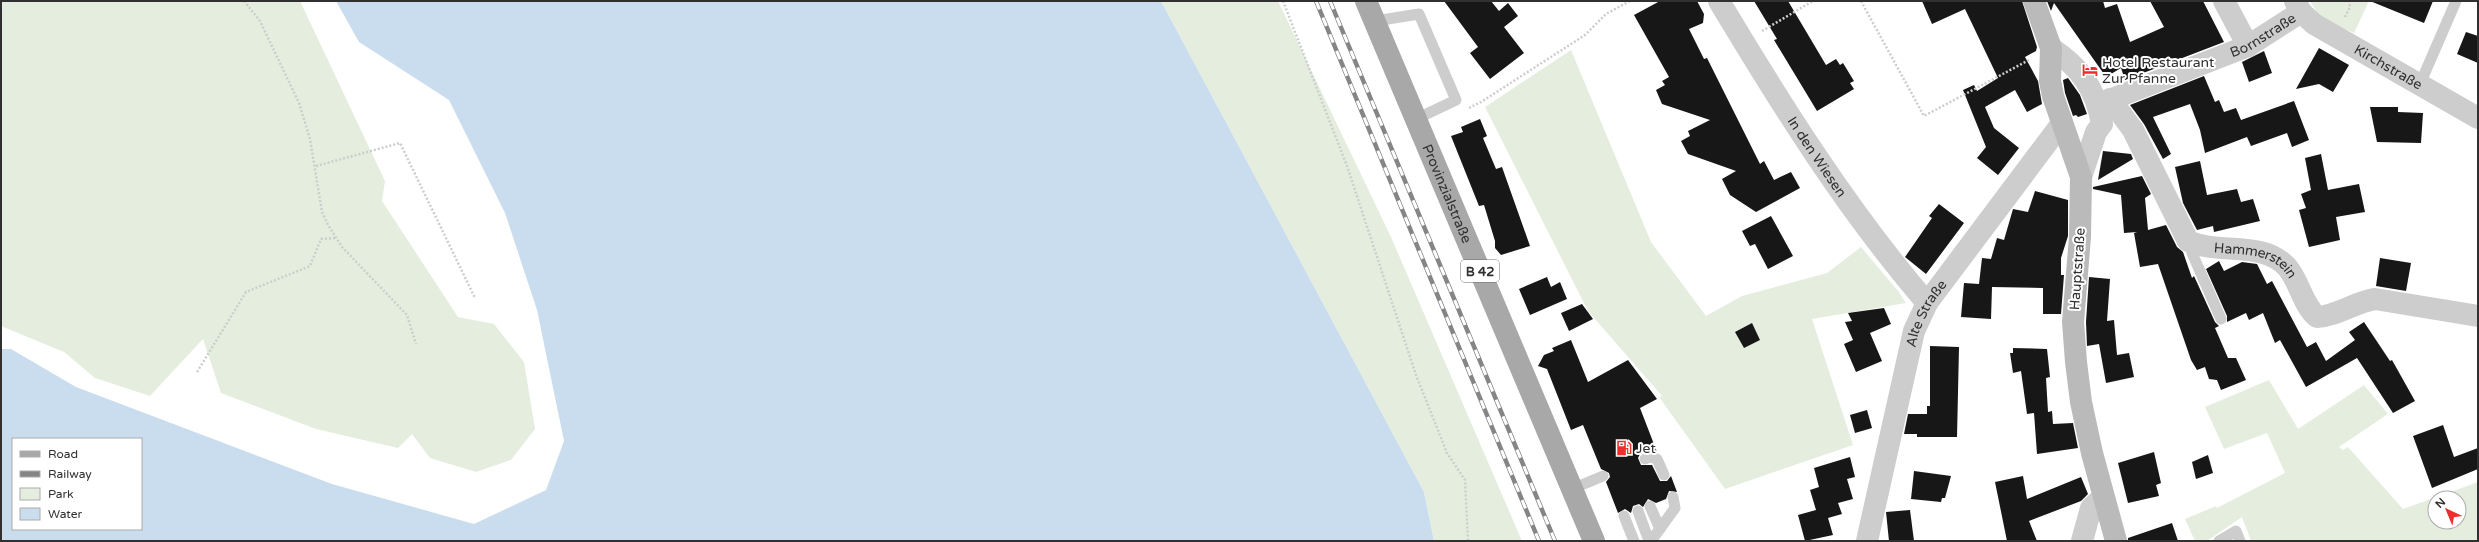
<svg xmlns="http://www.w3.org/2000/svg" width="2479" height="542" font-family="'Varela Round',sans-serif">
  <rect width="100%" height="100%" fill="#fff"/>
  <g fill="#e5eede" fill-rule="evenodd">
    <path d="M 1,1 L 300,1 L 385,181 L 382,201 L 458,317 L 494,324 L 524,362 L 535,429 L 511,460 L 476,472 L 430,458 L 412,434 L 398,448 L 316,429 L 221,393 L 203,339 L 150,396 L 95,378 L 64,352 L 1,326 Z"/>
    <path d="M 1161,1 L 1278,1 L 1391,237 L 1522,541 L 1434,541 L 1424,492 Z"/>
    <path d="M 2310,1 L 2369,1 L 2354,33 L 2321,19 Z"/>
    <path d="M 1571,50 L 1651,242 L 1706,316 L 1742,296 L 1827,273 L 1861,247 L 1898,291 L 1906,303 L 1812,319 L 1853,445 L 1725,489 L 1659,397 L 1662,396 L 1588,311 L 1485,107 Z"/>
    <path d="M 2269,380 L 2298,429 L 2364,385 L 2388,414 L 2339,447 L 2343,450 L 2348,447 L 2403,509 L 2478,482 L 2478,541 L 2251,541 L 2242,517 L 2207,541 L 2195,541 L 2185,519 L 2216,506 L 2217,508 L 2285,473 L 2267,433 L 2224,449 L 2205,407 ZM 2435,498 L 2459,498 L 2459,522 L 2435,522 Z"/>
  </g>
  <path fill="#caddee" fill-rule="evenodd" d="M 336,1 L 1161,1 L 1424,492 L 1434,541 L 1,541 L 1,349 L 11,349 L 76,387 L 332,484 L 474,524 L 546,490 L 564,441 L 537,310 L 505,213 L 449,100 L 359,42 ZM 13,439 L 141,439 L 141,529 L 13,529 Z"/>
  <g fill="#171717">
    <path d="M 1444,1 L 1491,1 L 1499,11 L 1508,3 L 1518,16 L 1504,27 L 1524,53 L 1490,79 L 1470,53 L 1478,47 Z"/>
    <path d="M 1660,1 L 1697,1 L 1704,14 L 1703,23 L 1689,29 L 1704,59 L 1707,58 L 1760,164 L 1764,161 L 1774,180 L 1791,172 L 1800,188 L 1756,212 L 1730,195 L 1722,179 L 1736,171 L 1688,154 L 1681,141 L 1690,136 L 1688,131 L 1710,120 L 1662,104 L 1656,90 L 1665,85 L 1662,81 L 1669,77 L 1634,15 Z"/>
    <path d="M 1754,1 L 1788,1 L 1826,65 L 1836,59 L 1840,65 L 1843,63 L 1854,81 L 1850,83 L 1854,89 L 1817,111 L 1774,40 L 1777,39 Z"/>
    <path d="M 1922,1 L 2022,1 L 2037,47 L 2036,51 L 2025,57 L 2038,81 L 2042,104 L 2027,112 L 2015,90 L 1985,107 L 1994,128 L 2019,148 L 1998,175 L 1977,158 L 1986,147 L 1963,90 L 1974,85 L 1977,91 L 1998,78 L 1965,9 L 1932,24 Z"/>
    <path d="M 2047,1 L 2103,1 L 2105,8 L 2117,4 L 2130,42 L 2164,27 L 2150,1 L 2203,1 L 2224,42 L 2125,80 L 2121,68 L 2106,77 L 2054,3 L 2051,11 Z"/>
    <path d="M 2370,1 L 2433,1 L 2424,23 Z"/>
    <path d="M 2466,32 L 2478,36 L 2478,63 L 2457,54 Z"/>
    <path d="M 2319,48 L 2349,65 L 2333,92 L 2319,84 L 2296,89 Z"/>
    <path d="M 2264,51 L 2272,73 L 2249,82 L 2242,62 Z"/>
    <path d="M 2204,76 L 2215,102 L 2219,100 L 2224,112 L 2236,108 L 2241,120 L 2294,101 L 2309,140 L 2292,147 L 2287,133 L 2251,146 L 2247,137 L 2205,153 L 2200,130 L 2190,104 L 2153,117 L 2171,154 L 2163,159 L 2144,124 L 2130,105 Z"/>
    <path d="M 2068,78 L 2080,95 L 2087,114 L 2078,117 L 2076,115 L 2073,116 L 2065,93 L 2063,80 Z"/>
    <path d="M 2370,107 L 2398,107 L 2398,112 L 2423,113 L 2421,143 L 2377,142 Z"/>
    <path d="M 1480,119 L 1487,136 L 1483,138 L 1496,169 L 1502,167 L 1530,246 L 1501,255 L 1495,248 L 1495,241 L 1484,205 L 1479,206 L 1451,136 L 1463,132 L 1461,127 Z"/>
    <path d="M 2103,151 L 2131,154 L 2133,159 L 2098,180 Z"/>
    <path d="M 2321,154 L 2328,190 L 2359,184 L 2365,212 L 2336,217 L 2340,240 L 2309,247 L 2299,210 L 2306,208 L 2301,194 L 2311,190 L 2305,158 Z"/>
    <path d="M 2200,161 L 2207,195 L 2237,189 L 2241,202 L 2253,199 L 2260,221 L 2214,232 L 2213,226 L 2197,230 L 2183,203 L 2175,167 Z"/>
    <path d="M 2142,176 L 2151,194 L 2145,198 L 2148,230 L 2166,225 L 2177,247 L 2183,252 L 2192,278 L 2194,276 L 2215,322 L 2219,326 L 2215,328 L 2228,358 L 2236,358 L 2246,380 L 2221,390 L 2217,380 L 2209,379 L 2205,367 L 2197,370 L 2191,360 L 2158,264 L 2140,267 L 2134,233 L 2137,232 L 2124,233 L 2121,195 L 2093,189 L 2093,187 Z"/>
    <path d="M 2035,191 L 2068,200 L 2068,236 L 2061,258 L 2061,275 L 2064,275 L 2061,314 L 2043,314 L 2043,288 L 1992,287 L 1991,319 L 1961,317 L 1964,283 L 1979,284 L 1982,258 L 1991,259 L 1997,238 L 2004,240 L 2013,209 L 2028,212 Z"/>
    <path d="M 1939,204 L 1964,223 L 1926,274 L 1905,257 L 1932,218 L 1929,216 Z"/>
    <path d="M 1771,216 L 1793,256 L 1768,269 L 1755,244 L 1750,246 L 1742,231 Z"/>
    <path d="M 2380,258 L 2411,263 L 2406,291 L 2376,286 Z"/>
    <path d="M 2219,261 L 2224,271 L 2242,262 L 2257,264 L 2267,284 L 2272,281 L 2307,347 L 2316,342 L 2326,361 L 2355,340 L 2349,332 L 2364,322 L 2390,361 L 2392,360 L 2415,401 L 2393,413 L 2357,358 L 2306,387 L 2280,340 L 2275,343 L 2263,313 L 2249,320 L 2246,313 L 2227,322 L 2227,316 L 2206,269 Z"/>
    <path d="M 1547,277 L 1551,287 L 1560,282 L 1567,299 L 1530,315 L 1519,289 Z"/>
    <path d="M 2089,277 L 2110,279 L 2107,321 L 2114,320 L 2117,355 L 2129,353 L 2134,377 L 2106,383 L 2099,344 L 2087,346 L 2086,322 Z"/>
    <path d="M 1582,304 L 1593,319 L 1569,331 L 1561,313 Z"/>
    <path d="M 1884,308 L 1891,324 L 1870,333 L 1882,361 L 1856,372 L 1844,344 L 1853,340 L 1845,322 L 1852,321 L 1848,313 Z"/>
    <path d="M 1752,323 L 1760,340 L 1744,348 L 1735,332 Z"/>
    <path d="M 1571,340 L 1588,382 L 1628,360 L 1657,399 L 1640,408 L 1657,452 L 1647,450 L 1640,454 L 1638,458 L 1641,465 L 1652,465 L 1660,481 L 1667,481 L 1671,476 L 1677,492 L 1669,491 L 1666,499 L 1656,503 L 1648,499 L 1643,507 L 1639,504 L 1633,506 L 1631,513 L 1625,509 L 1618,513 L 1606,482 L 1610,477 L 1609,473 L 1601,469 L 1583,425 L 1571,430 L 1547,369 L 1538,366 L 1544,355 L 1554,351 L 1552,348 Z"/>
    <path d="M 1930,346 L 1959,347 L 1957,437 L 1917,437 L 1917,434 L 1904,434 L 1908,414 L 1927,414 L 1927,406 L 1930,406 Z"/>
    <path d="M 2013,348 L 2047,349 L 2050,377 L 2046,378 L 2048,412 L 2052,411 L 2053,424 L 2073,423 L 2078,448 L 2037,454 L 2034,413 L 2027,414 L 2021,371 L 2013,373 L 2010,353 L 2013,353 Z"/>
    <path d="M 1867,410 L 1872,428 L 1855,433 L 1850,415 Z"/>
    <path d="M 2443,425 L 2454,457 L 2478,448 L 2478,469 L 2432,488 L 2413,436 Z"/>
    <path d="M 2154,452 L 2161,483 L 2156,485 L 2159,496 L 2128,503 L 2118,463 Z"/>
    <path d="M 2208,455 L 2213,473 L 2196,479 L 2192,462 Z"/>
    <path d="M 1850,457 L 1855,477 L 1847,479 L 1853,499 L 1838,503 L 1842,514 L 1828,518 L 1833,535 L 1805,541 L 1798,515 L 1816,510 L 1810,490 L 1819,487 L 1814,468 Z"/>
    <path d="M 1914,471 L 1951,476 L 1945,498 L 1942,498 L 1941,502 L 1911,499 Z"/>
    <path d="M 2023,476 L 2027,499 L 2081,477 L 2088,494 L 2081,501 L 2029,521 L 2037,541 L 2007,541 L 1995,482 Z"/>
    <path d="M 1910,510 L 1914,541 L 1889,541 L 1886,512 Z"/>
    <path d="M 2172,523 L 2178,541 L 2128,541 L 2128,538 Z"/>
  </g>
  <g fill="none" stroke-linecap="round" stroke-linejoin="round">
    <g stroke="#cdcdcd" stroke-width="2.5" stroke-dasharray="2 2" stroke-linecap="butt">
      <path d="M 244,1 L 260,21 L 299,103 L 310,139 L 322,212 L 328,225 L 342,247 L 407,315 L 416,344"/>
      <path d="M 1283,1 L 1347,166 L 1416,375 L 1447,453 L 1465,480 L 1468,541"/>
      <path d="M 1861,1 L 1924,116 L 2029,60"/>
      <path d="M 2345,17 L 2350,7 L 2349,1"/>
      <path d="M 1762,31 L 1813,1"/>
      <path d="M 1469,108 L 1481,102 L 1585,35 L 1606,14 L 1630,1"/>
      <path d="M 316,166 L 400,143 L 475,298"/>
      <path d="M 197,372 L 246,292 L 310,266 L 321,239 L 336,238"/>
    </g>
    <g stroke="#cdcdcd" stroke-width="11">
      <path d="M 1375,21 L 1419,14 L 1456,100 L 1416,119"/>
      <path d="M 2420,84 L 2456,1"/>
      <path d="M 2195,244 L 2192,253 L 2221,319"/>
      <path d="M 1645,459 L 1650,457 L 1657,459 L 1664,475"/>
      <path d="M 1572,489 L 1603,476"/>
      <path d="M 1650,506 L 1660,529"/>
      <path d="M 1638,511 L 1649,541"/>
      <path d="M 1624,516 L 1634,541"/>
      <path d="M 1651,541 L 1675,508 L 1673,497"/>
      <path d="M 2219,541 L 2236,531 L 2240,541"/>
    </g>
    <g stroke="#cdcdcd" stroke-width="22">
      <path id="s1" d="M 1719,1 C 1782,106 1847,210 1927,303"/>
      <path d="M 2224,1 L 2248,46"/>
      <path id="s2" d="M 2295,1 L 2301,12 L 2314,24 L 2478,118"/>
      <path d="M 2051,48 C 2080,67 2096,89 2102,124 L 2096,132 L 2081,177"/>
      <path id="s3" d="M 2110,99 L 2133,130 L 2188,241 C 2219,255 2262,240 2287,267 C 2300,282 2302,304 2317,317 C 2337,316 2355,302 2375,299 L 2478,316"/>
      <path id="s4" d="M 2099,104 L 2248,46 L 2301,12"/>
      <path id="s5" d="M 1867,541 L 1914,331 L 1927,303 L 2062,123"/>
      <path d="M 2082,541 L 2091,508 L 2103,497"/>
    </g>
    <path stroke="#bababa" stroke-width="22" d="M 2034,1 L 2051,48 L 2050,81 L 2053,96 L 2081,177 L 2080,237 L 2073,322 L 2076,362 L 2081,402 L 2092,453 L 2116,541"/>
    <path stroke="#a8a8a8" stroke-width="22" id="s6" d="M 1366,1 L 1594,541"/>
    <defs>
      <g id="rail">
        <path d="M 1316,1 L 1539,541"/>
        <path d="M 1330,1 L 1555,541"/>
      </g>
    </defs>
    <use href="#rail" stroke="#858585" stroke-width="4.5"/>
    <use href="#rail" stroke="#fff" stroke-width="3" stroke-dasharray="9" stroke-linecap="butt"/>
  </g>
  <defs>
    <symbol id="hotel-bare" viewBox="-9 -9 18 18"><path d="M-6-4.5h1.5V1H6V5H4.5V3h-9V5H-6ZM-4 0a1.8 1.8 0 1 1 3.6 0ZM.5 0V-2.5h3Q6-2.5 6 0Z" fill="#ed2e2d" stroke="#fff" stroke-width="2.5" paint-order="stroke"/></symbol>
    <symbol id="fuel-bare" viewBox="-9 -9 18 18"><path d="M-5.5-6h7V0h2V4h1.3V-2.5L3-4.5l.8-.8L6-3V5H2.5V1h-1V6h-7ZM-4.2-4.7v3.2H.2V-4.7Z" fill="#ed2e2d" stroke="#fff" stroke-width="2.5" paint-order="stroke"/></symbol>
  </defs>
  <g fill-rule="evenodd">
    <use href="#hotel-bare" x="2079" y="59" width="22" height="22"/>
    <use href="#fuel-bare" x="1613" y="437" width="22" height="22"/>
  </g>
  <g text-anchor="middle" stroke-width="4" stroke-linejoin="round" paint-order="stroke">
    <rect fill="#fff" stroke="#6e6e6e" stroke-width="1" x="1461" y="260" width="38" height="22" rx="3"/>
    <g font-size="13" font-weight="bold" fill="#303030">
      <text x="1480" y="276">B 42</text>
    </g>
    <g font-size="14" fill="#303030" stroke="#fff">
      <text dy="5" stroke="none"><textPath href="#s4" startOffset="178">Bornstraße</textPath></text>
      <text dy="5" stroke="none"><textPath href="#s2" startOffset="116">Kirchstraße</textPath></text>
      <text dy="5" stroke="none"><textPath href="#s1" startOffset="184">In den Wiesen</textPath></text>
      <text dy="5" stroke="none"><textPath href="#s6" startOffset="209">Provinzialstraße</textPath></text>
      <text dy="5" stroke="none"><textPath href="#s3" startOffset="234">Hammerstein</textPath></text>
      <text transform="translate(2077 269) rotate(-86)" y="5">Hauptstraße</text>
      <text dy="5" stroke="none"><textPath href="#s5" startOffset="236">Alte Straße</textPath></text>
    </g>
    <g font-size="14" fill="#303030" stroke="#fff" text-anchor="start">
      <text x="2102" y="67">Hotel Restaurant<tspan x="2102" dy="16">Zur Pfanne</tspan></text>
      <text x="1636" y="453">Jet</text>
    </g>
  </g>
  <rect width="2479" height="542" fill="none" stroke="#303030" stroke-width="4"/>
  <rect x="12" y="438" width="130" height="92" fill="#ffffff" stroke="#acacac"/>
  <rect x="20" y="451" width="20" height="6" fill="#a8a8a8" stroke="#acacac"/>
  <text x="48" y="458" font-size="12" fill="#303030">Road</text>
  <rect x="20" y="471" width="20" height="6" fill="#858585" stroke="#acacac"/>
  <text x="48" y="478" font-size="12" fill="#303030">Railway</text>
  <rect x="20" y="488" width="20" height="12" fill="#e5eede" stroke="#acacac"/>
  <text x="48" y="498" font-size="12" fill="#303030">Park</text>
  <rect x="20" y="508" width="20" height="12" fill="#caddee" stroke="#acacac"/>
  <text x="48" y="518" font-size="12" fill="#303030">Water</text>
  <g transform="translate(2447 510) rotate(316)"><circle r="19" fill="#ffffff" stroke="#acacac"/>
  <path d="M0-3L7 15L0 10L-7 15Z" fill="#ed2e2d"/>
  <text y="-6" font-size="11" font-weight="bold" text-anchor="middle" fill="#303030">N</text>
  </g>
</svg>
